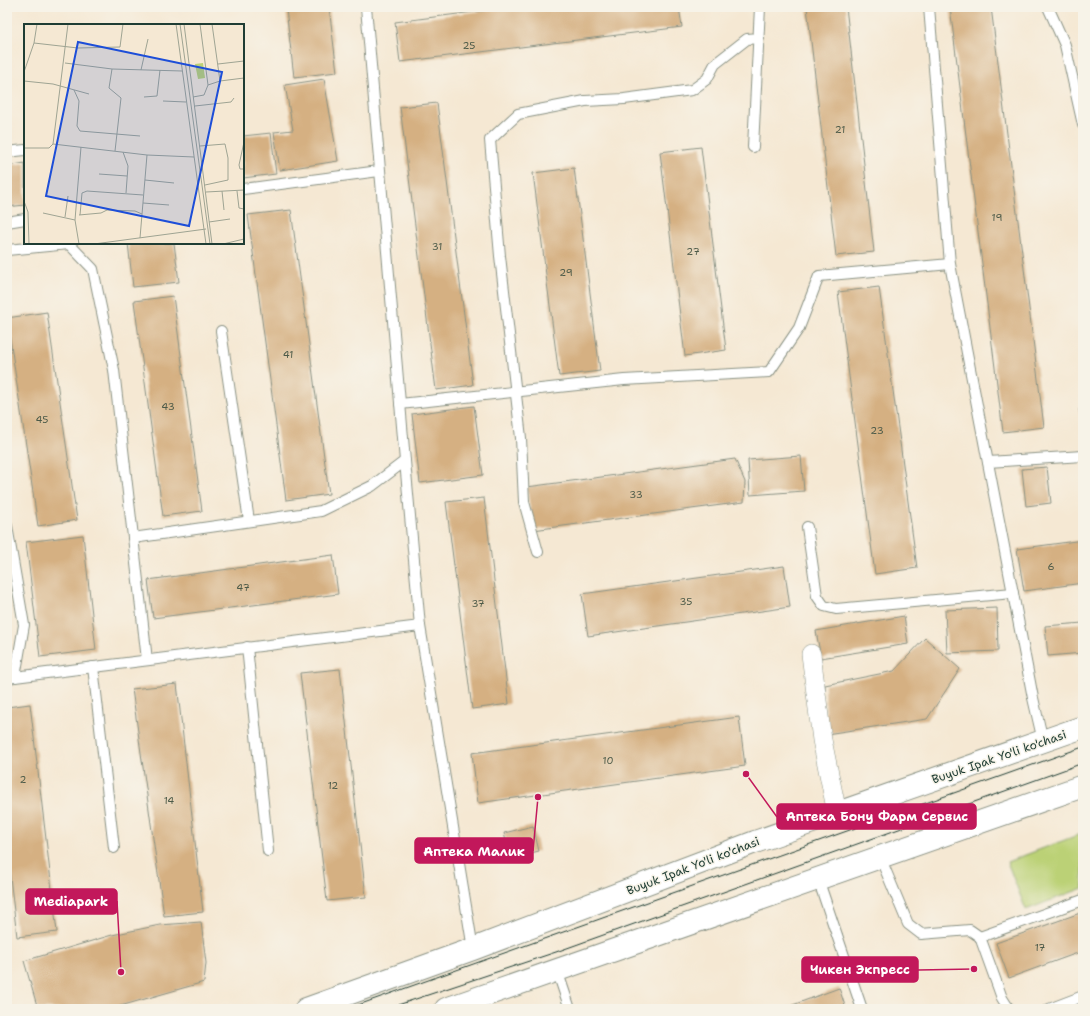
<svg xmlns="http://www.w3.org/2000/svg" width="1090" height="1016" font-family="'Shantell Sans',sans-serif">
  <rect width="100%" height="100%" fill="#f7f3e8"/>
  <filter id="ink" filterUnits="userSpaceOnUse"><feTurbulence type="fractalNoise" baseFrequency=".025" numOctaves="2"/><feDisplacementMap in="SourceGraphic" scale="8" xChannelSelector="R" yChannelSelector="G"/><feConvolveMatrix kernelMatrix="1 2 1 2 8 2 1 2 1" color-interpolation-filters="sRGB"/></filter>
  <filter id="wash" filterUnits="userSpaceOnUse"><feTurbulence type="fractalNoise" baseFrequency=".012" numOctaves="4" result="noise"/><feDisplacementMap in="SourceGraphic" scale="16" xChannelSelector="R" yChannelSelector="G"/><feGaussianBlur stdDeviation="0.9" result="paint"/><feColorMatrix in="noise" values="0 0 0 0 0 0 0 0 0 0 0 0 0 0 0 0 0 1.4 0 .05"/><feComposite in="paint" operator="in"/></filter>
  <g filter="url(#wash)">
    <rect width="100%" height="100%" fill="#f5e8d3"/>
    <path fill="#bbd176" stroke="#6d8755" d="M 1083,833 L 1083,888 L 1026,910 L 1007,862 Z"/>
    <g id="blocks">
      <g fill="#d5b082">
        <path d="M 300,7 L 329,7 L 337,72 L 294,77 L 286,9 Z"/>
        <path d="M 513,7 L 679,7 L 682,27 L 400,62 L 395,22 Z"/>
        <path d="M 807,7 L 846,7 L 874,252 L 836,256 Z"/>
        <path d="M 950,7 L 991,7 L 1044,427 L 1003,432 Z"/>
        <path d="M 324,79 L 338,161 L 280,170 L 274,132 L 293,130 L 285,85 Z"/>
        <path d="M 437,103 L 473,385 L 436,390 L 400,107 Z"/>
        <path d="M 271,133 L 276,174 L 243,178 L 243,136 Z"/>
        <path d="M 701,147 L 726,350 L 685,356 L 660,152 Z"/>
        <path d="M 25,163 L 25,205 L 7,207 L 7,166 Z"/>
        <path d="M 574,168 L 600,371 L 559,376 L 533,173 Z"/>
        <path d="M 291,210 L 329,494 L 286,500 L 248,215 Z"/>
        <path d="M 128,243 L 174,243 L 179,282 L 133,287 Z"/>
        <path d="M 879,287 L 917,568 L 875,574 L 838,292 Z"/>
        <path d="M 173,296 L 202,511 L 163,516 L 134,301 Z"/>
        <path d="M 47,312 L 77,520 L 38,526 L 7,318 Z"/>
        <path d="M 474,406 L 483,475 L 420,483 L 412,414 Z"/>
        <path d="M 1079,409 L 1083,409 L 1083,433 L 1082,433 Z"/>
        <path d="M 801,456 L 804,491 L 750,495 L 748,460 Z"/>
        <path d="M 735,459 L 745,482 L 744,502 L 533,530 L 527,487 Z"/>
        <path d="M 1047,467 L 1051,503 L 1026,506 L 1022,469 Z"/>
        <path d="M 484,498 L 509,704 L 472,709 L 446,502 Z"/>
        <path d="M 83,535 L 96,650 L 40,657 L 26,542 Z"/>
        <path d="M 1083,540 L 1083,583 L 1024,591 L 1017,549 Z"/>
        <path d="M 333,555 L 338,594 L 153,618 L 148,580 Z"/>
        <path d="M 784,566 L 790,607 L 588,636 L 582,594 Z"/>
        <path d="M 997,608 L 998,651 L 947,653 L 945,610 Z"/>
        <path d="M 904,616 L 908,644 L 821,658 L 816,631 Z"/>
        <path d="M 1083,623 L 1083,653 L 1048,656 L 1045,626 Z"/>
        <path d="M 925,638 L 960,669 L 927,719 L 826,734 L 825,685 L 894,671 Z"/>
        <path d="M 340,669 L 366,897 L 327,901 L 300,673 Z"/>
        <path d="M 177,684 L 203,912 L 164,916 L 132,689 Z"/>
        <path d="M 30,704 L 57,932 L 17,937 L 7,851 L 7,707 Z"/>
        <path d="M 739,717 L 745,766 L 478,803 L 472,753 Z"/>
        <path d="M 533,826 L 539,851 L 510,858 L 504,833 Z"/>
        <path d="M 1083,912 L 1083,951 L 1009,978 L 996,943 Z"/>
        <path d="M 201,922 L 206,963 L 204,982 L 110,1009 L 38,1009 L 24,961 L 112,935 L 160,925 Z"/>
        <path d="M 839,988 L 846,1009 L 782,1009 Z"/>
      </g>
    </g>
  </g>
  <g filter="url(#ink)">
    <use href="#blocks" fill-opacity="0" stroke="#8a9284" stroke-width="1"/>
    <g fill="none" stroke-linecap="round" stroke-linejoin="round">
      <defs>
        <g id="service">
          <path d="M 366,7 L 405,461 L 420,626 L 473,949"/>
          <path d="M 929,7 L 950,264 L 1033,698 L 1043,741"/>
          <path d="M 1048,7 L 1065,45 L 1083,125"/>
          <path d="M 753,147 L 760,7"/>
          <path d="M 7,152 L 25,150"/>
          <path d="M 243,189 L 379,171"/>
          <path d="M 7,222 L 25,219"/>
          <path d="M 7,250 L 69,244 L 93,269 L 114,370 L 147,660"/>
          <path d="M 221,331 L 249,521"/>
          <path d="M 400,404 L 624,380 L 769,372 L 799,328 L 819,276 L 950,264"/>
          <path d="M 988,462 L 1083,456"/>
          <path d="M 7,526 L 24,625 L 15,677"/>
          <path d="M 807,527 L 817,596 L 824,606 L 836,609 L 1013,593"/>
          <path d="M 133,538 L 321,511 L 372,486 L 405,461"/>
          <path d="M 538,552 L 524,502 L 521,438 L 500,256 L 490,140 L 518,114 L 585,101 L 624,99 L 692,90 L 707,79 L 715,64 L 747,39 L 759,38"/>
          <path d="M 247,647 L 268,851"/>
          <path d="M 93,667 L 114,848"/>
          <path d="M 7,678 L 420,626"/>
          <path d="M 880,857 L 908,924 L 921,934 L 970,930 L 980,937 L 1002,998 L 1009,1009"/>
          <path d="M 818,879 L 862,1009"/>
          <path d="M 980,937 L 1083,900"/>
          <path d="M 557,970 L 570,1009"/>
          <path d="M 1049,1009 L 1083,996"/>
        </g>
        <path id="minor" d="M 811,654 L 822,740 L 837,813"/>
        <g id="secondary">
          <path d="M 306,1009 L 473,949 L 755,842 L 1083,727"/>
          <path d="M 446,1009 L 1083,786"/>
        </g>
      </defs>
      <use href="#service" stroke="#8a9284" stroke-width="12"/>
      <use href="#minor" stroke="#8a9284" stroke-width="20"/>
      <use href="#secondary" stroke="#8a9284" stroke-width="24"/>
      <use href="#service" stroke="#fff" stroke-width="10"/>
      <use href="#minor" stroke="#fff" stroke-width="19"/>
      <use href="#secondary" stroke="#fff" stroke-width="22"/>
      <g stroke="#1f3d34" stroke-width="1">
        <path d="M 347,1009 L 1083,747"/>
        <path d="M 386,1009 L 556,952 L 1083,763"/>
      </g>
    </g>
  </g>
  <g text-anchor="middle" stroke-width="3" stroke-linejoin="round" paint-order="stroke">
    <g font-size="10" fill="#4c5a48">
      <text x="469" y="49">25</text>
      <text x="840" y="133">21</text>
      <text x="997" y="221">19</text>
      <text x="437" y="250">31</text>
      <text x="693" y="255">27</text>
      <text x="566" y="276">29</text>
      <text x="288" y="358">41</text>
      <text x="168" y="410">43</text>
      <text x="42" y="423">45</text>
      <text x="877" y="434">23</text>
      <text x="636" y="498">33</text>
      <text x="1051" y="570">6</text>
      <text x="243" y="591">47</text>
      <text x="686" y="605">35</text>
      <text x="478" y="607">37</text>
      <text x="608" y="764">10</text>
      <text x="23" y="783">2</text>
      <text x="333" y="789">12</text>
      <text x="169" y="804">14</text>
      <text x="1040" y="951">17</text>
    </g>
    <g font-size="12" fill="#1f3d34" stroke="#f7f3e8">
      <text transform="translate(999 757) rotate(-19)" y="4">Buyuk Ipak Yo'li ko'chasi</text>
      <text transform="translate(693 866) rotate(-21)" y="4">Buyuk Ipak Yo'li ko'chasi</text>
    </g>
  </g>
  <g transform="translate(24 24)">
    <rect width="220" height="220" fill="#f5e8d3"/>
    <path d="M 179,39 L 181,54 L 174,55 L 171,40 Z" fill="#bbd176"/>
    <path fill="none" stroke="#9fa493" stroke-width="1" d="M 152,0 L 182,220M 156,0 L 186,220M 160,0 L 188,220M 176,0 L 184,61M 10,19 L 13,0M 41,39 L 88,45 L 158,47M 194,40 L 220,37M 88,45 L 85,64 L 97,74 L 91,127M 117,46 L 124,15M 0,48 L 10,19 L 54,24 L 96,23 L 99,0M 0,57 L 29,60 L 65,70M 196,57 L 220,54M 50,66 L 55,77 L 53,102 L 56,107 L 116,112M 120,73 L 133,72 L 136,46M 169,73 L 180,71 L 184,61 L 196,57 L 188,0M 139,77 L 162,78M 171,82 L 207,78 L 210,74M 220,118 L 215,141 L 216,145 L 220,145M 29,120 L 123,131 L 170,133M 29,120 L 44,0M 176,122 L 201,120 L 204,134 L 204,156 L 181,161M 0,124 L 25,124 L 29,120M 99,128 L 104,142 L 102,169M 75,150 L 103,152M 121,156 L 150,159M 198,167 L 200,186M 213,167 L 215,184 L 220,185M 182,168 L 220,166M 0,177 L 4,188 L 5,220M 119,179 L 145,181M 19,189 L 51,196 L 55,220M 55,191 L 77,189 L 83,186 L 111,187 L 118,190M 56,191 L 58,169 L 63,167 L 119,171M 41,193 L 44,172M 51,196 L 57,123M 185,198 L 206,195M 116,214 L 123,131M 70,220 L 182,205M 199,220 L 220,215"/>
    <path fill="#1d4ed8" fill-opacity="0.15" stroke="#1d4ed8" stroke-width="2" d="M 54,18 L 198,48 L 165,202 L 22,172 Z"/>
    <rect width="220" height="220" fill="none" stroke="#1f3d34" stroke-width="2"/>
  </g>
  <path fill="none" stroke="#c2185b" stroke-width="1.5" d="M746 774L777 817M538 797L533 851M121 972L117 901M974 969L918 970"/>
  <g fill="#c2185b" stroke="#f7f3e8" stroke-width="1.5">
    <circle cx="746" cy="774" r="4"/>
    <circle cx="538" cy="797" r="4"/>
    <circle cx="121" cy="972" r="4"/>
    <circle cx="974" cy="969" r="4"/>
  </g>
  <g fill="#c2185b" stroke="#c2185b" stroke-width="1.5">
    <rect x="777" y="804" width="199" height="25" rx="4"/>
    <rect x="415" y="838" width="118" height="25" rx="4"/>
    <rect x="26" y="889" width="91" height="25" rx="4"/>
    <rect x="802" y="957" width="116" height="25" rx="4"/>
  </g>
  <g font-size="13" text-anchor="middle" font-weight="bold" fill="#fff">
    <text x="877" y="821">Аптека Бону Фарм Сервис</text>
    <text x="474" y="856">Аптека Малик</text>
    <text x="71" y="906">Mediapark</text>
    <text x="860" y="974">Чикен Экпресс</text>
  </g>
  <rect width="1090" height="1016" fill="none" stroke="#f7f3e8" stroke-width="24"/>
</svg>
